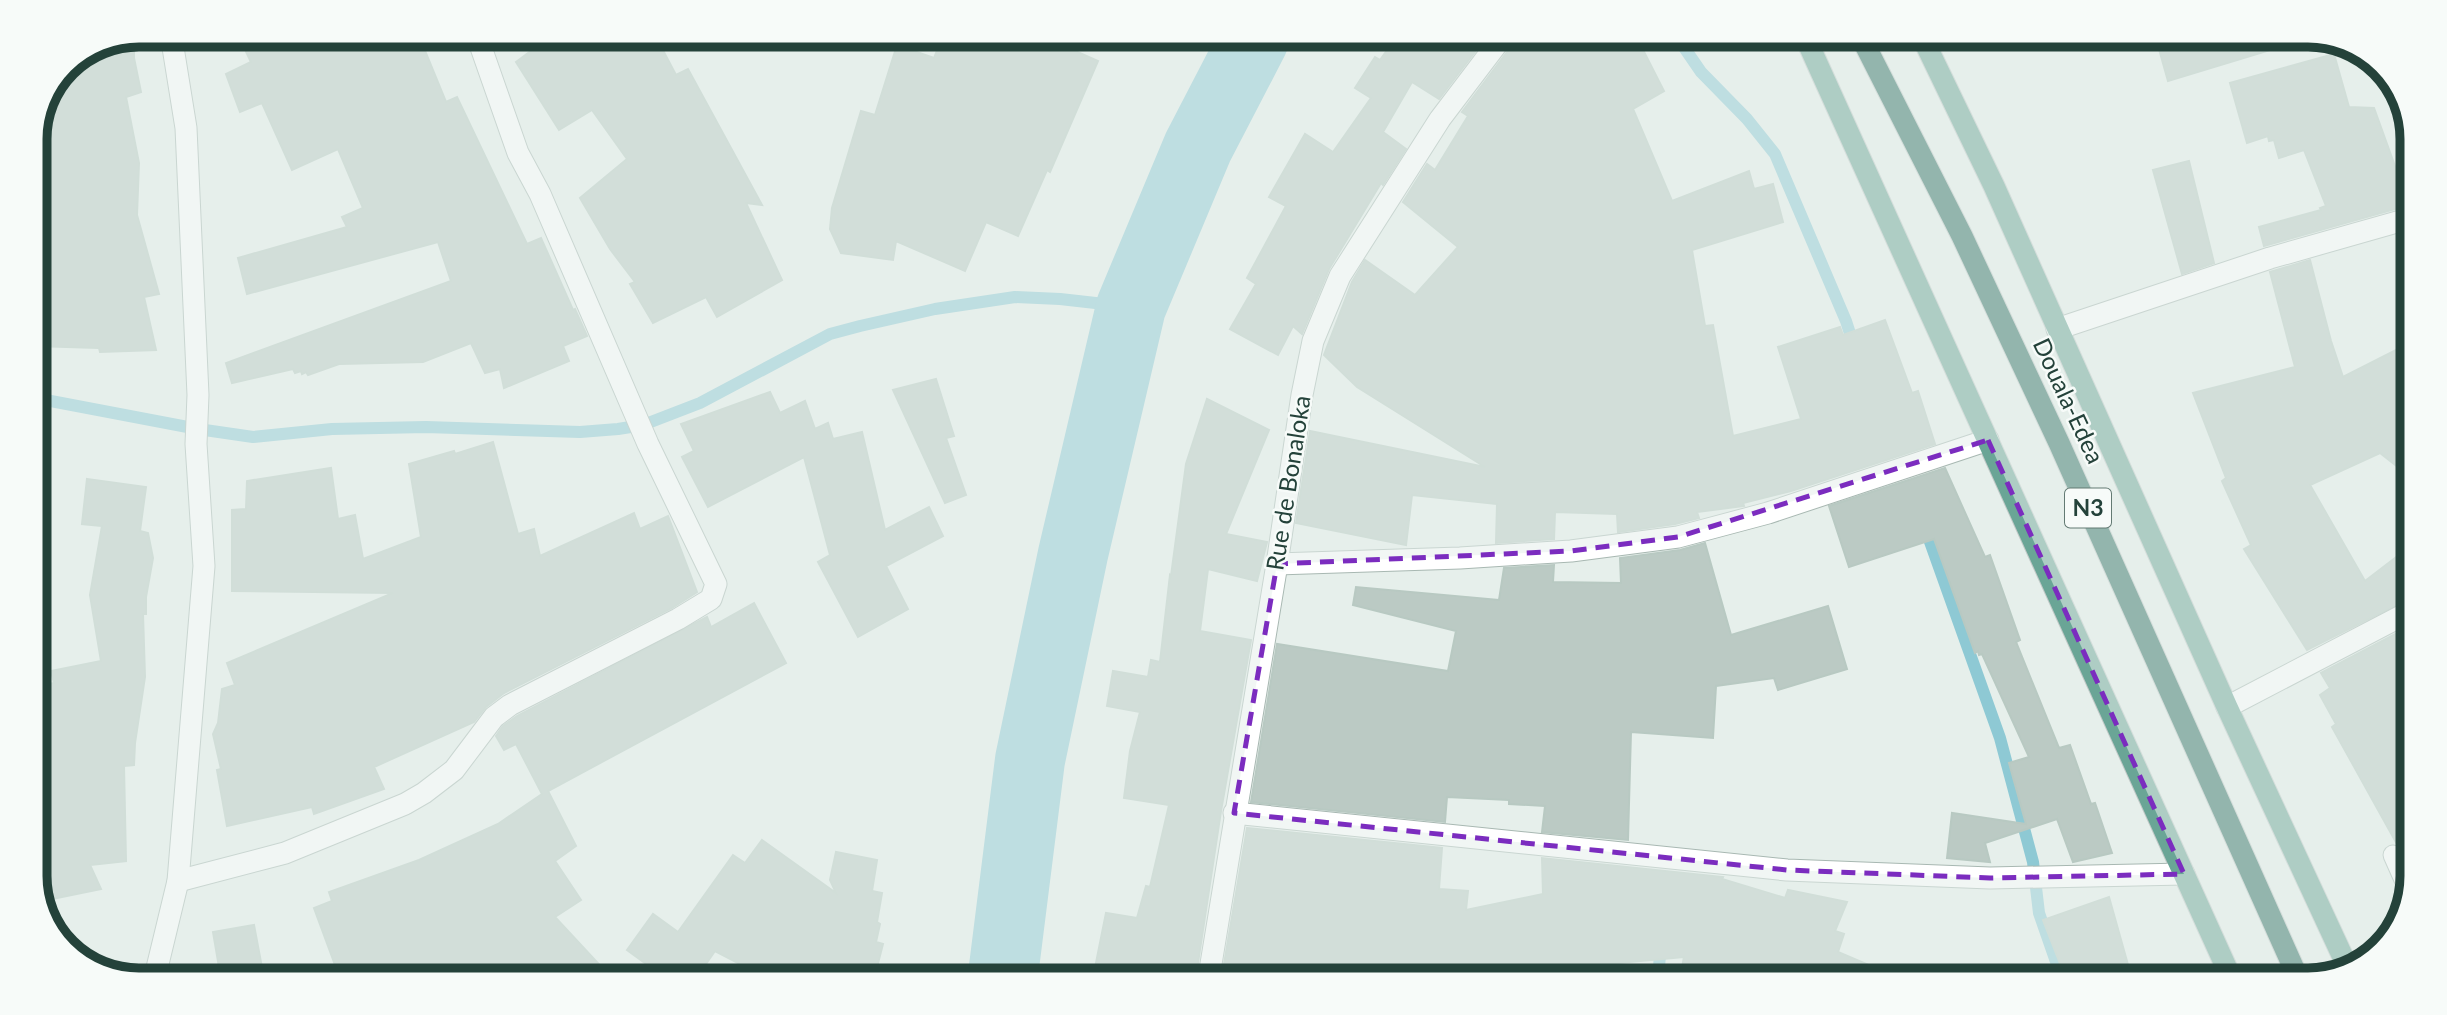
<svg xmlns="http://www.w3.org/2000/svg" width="2447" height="1015" font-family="Lato,sans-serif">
  <rect width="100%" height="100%" fill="#e6efeb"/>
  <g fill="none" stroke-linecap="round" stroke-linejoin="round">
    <g stroke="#8ec9d4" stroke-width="12">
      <path d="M 1237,39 L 1246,50"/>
      <path d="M 1679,40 L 1701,72 L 1747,119 L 1775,154 L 1846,321 L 1855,349"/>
      <path d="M 35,398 L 198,429 L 253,437 L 332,429 L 426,427 L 580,432 L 618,429 L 643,425 L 700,403 L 830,334 L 860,326 L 935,309 L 1015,297 L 1060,299 L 1131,307"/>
      <path d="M 1924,525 L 2000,738 L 2033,862 L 2039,913 L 2062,979"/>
      <path d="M 1658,978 L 1661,944"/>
    </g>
    <path stroke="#8ec9d4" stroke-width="70" d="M 1003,975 L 1030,760 L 1073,554 L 1131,307 L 1198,147 L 1254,39"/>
  </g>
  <g fill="#bbcac4" stroke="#b8c9c2" stroke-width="2">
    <path d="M 238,35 L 419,36 L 446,102 L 457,97 L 527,244 L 541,238 L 573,310 L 575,309 L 587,336 L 563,346 L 569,361 L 504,388 L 500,369 L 485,373 L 471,343 L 423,362 L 339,364 L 308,375 L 306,372 L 302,374 L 301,371 L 295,373 L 293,369 L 232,383 L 226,363 L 451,281 L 438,242 L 247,294 L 238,258 L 347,227 L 342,217 L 363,208 L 338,149 L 292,170 L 262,103 L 240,112 L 226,74 L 251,62 Z"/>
    <path d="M 551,36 L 656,37 L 676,75 L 688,69 L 762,205 L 746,203 L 782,280 L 717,317 L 706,297 L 653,323 L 630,284 L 635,282 L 610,249 L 580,198 L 627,159 L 592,110 L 559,130 L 516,62 Z"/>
    <path d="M 134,37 L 134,58 L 141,92 L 126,97 L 139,163 L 137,215 L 159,294 L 144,297 L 156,350 L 100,352 L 99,348 L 35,346 L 35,133 L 66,65 Z"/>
    <path d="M 942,38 L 1046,38 L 1098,61 L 1050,172 L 1047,170 L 1018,236 L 986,222 L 965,271 L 896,241 L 893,260 L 841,253 L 830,229 L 832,208 L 861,111 L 875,115 L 897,45 L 934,58 Z"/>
    <path d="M 1395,39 L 1484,40 L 1439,99 L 1412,82 L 1383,132 L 1406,149 L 1383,185 L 1381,183 L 1329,269 L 1302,334 L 1293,326 L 1278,355 L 1230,329 L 1256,284 L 1247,278 L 1286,206 L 1269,197 L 1305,134 L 1333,152 L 1371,98 L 1355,88 L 1375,57 L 1380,60 Z"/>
    <path d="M 1513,40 L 1638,40 L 1664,91 L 1633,109 L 1672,201 L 1749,171 L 1754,189 L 1773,184 L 1783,222 L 1692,250 L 1705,326 L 1713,325 L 1733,436 L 1801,419 L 1778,347 L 1840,327 L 1843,335 L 1885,320 L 1912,393 L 1918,391 L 1935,444 L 1791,491 L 1743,503 L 1744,506 L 1697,512 L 1699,518 L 1675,524 L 1618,532 L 1617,514 L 1555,512 L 1554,539 L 1496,543 L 1497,504 L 1412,495 L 1406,545 L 1296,523 L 1310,431 L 1485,467 L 1357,387 L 1324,355 L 1352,282 L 1365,260 L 1415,295 L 1458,247 L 1403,202 L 1427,164 L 1435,170 L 1468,116 L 1462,112 L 1510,48 Z"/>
    <path d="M 2157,42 L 2269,43 L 2270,50 L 2168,81 Z"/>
    <path d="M 2334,54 L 2349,107 L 2374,108 L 2409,205 L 2264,246 L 2259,227 L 2321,210 L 2320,208 L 2326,206 L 2304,150 L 2279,158 L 2274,140 L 2269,141 L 2268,136 L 2247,143 L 2230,83 Z"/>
    <path d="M 2189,161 L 2214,263 L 2182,274 L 2153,170 Z"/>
    <path d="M 2310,260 L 2331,341 L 2343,377 L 2410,343 L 2408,475 L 2380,453 L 2310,485 L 2365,581 L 2408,548 L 2407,600 L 2307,650 L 2244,549 L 2251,545 L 2222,481 L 2226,478 L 2193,393 L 2295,367 L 2270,272 Z"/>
    <path d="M 936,379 L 954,436 L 946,438 L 966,495 L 945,503 L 893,390 Z"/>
    <path d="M 770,392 L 780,413 L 805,401 L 815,429 L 828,423 L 833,439 L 862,432 L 885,530 L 929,507 L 943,536 L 886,566 L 908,609 L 858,637 L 818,562 L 830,555 L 804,457 L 708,507 L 682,457 L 694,451 L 681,424 Z"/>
    <path d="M 1207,399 L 1269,430 L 1226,534 L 1267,542 L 1257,581 L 1208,569 L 1200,631 L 1251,640 L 1221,811 L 1196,976 L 1114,976 L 1094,973 L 1106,913 L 1137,918 L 1146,886 L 1150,887 L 1169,805 L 1124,798 L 1130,751 L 1140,712 L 1107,706 L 1113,671 L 1148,677 L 1151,660 L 1160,662 L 1170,575 L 1171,576 L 1186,464 Z"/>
    <path d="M 493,442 L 518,534 L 534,529 L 540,556 L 634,513 L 640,529 L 668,516 L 697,592 L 672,608 L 504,693 L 486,707 L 474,722 L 374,767 L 384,789 L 314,814 L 312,807 L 227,826 L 217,770 L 221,769 L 213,734 L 218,723 L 222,689 L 235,685 L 227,663 L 393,593 L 232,591 L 232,510 L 246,509 L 247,481 L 331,468 L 338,519 L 355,515 L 363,559 L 421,537 L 409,464 L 454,451 L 455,454 Z"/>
    <path d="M 1945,468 L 1985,557 L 1990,555 L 2020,640 L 2016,642 L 2059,748 L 2070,745 L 2091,804 L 2095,803 L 2112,853 L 2073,862 L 2057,819 L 1985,843 L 1990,862 L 1947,858 L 1952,813 L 2026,824 L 2009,763 L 2029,757 L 1982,654 L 1979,655 L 1978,651 L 1975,653 L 1934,539 L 1849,567 L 1829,506 Z"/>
    <path d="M 87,479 L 146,487 L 140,531 L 148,533 L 153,558 L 146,597 L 146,614 L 143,614 L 145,677 L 135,743 L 134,765 L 124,766 L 126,861 L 90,865 L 101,889 L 42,901 L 35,883 L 35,687 L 54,683 L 51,671 L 101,661 L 90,595 L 102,526 L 82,524 Z"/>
    <path d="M 1705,543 L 1731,635 L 1828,606 L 1847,669 L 1778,690 L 1774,678 L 1716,686 L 1713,738 L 1631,732 L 1628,840 L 1542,832 L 1545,806 L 1509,804 L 1509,800 L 1447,797 L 1445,822 L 1251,802 L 1277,644 L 1448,671 L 1456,631 L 1353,605 L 1356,587 L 1499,600 L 1504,568 L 1554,565 L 1553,582 L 1621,583 L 1620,558 L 1680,550 Z"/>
    <path d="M 754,603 L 786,663 L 548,791 L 576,846 L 555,861 L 581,900 L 555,917 L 608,974 L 338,973 L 314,908 L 332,901 L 329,892 L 419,860 L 498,824 L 542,794 L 516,744 L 504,750 L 496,736 L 503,726 L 517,716 L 707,617 L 711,627 Z"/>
    <path d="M 2407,628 L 2406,719 L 2405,851 L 2397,844 L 2332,727 L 2336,724 L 2320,695 L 2330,688 L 2321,673 Z"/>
    <path d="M 1247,828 L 1442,848 L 1439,889 L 1468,891 L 1466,910 L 1543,894 L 1542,858 L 1723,877 L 1722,879 L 1785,898 L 1788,890 L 1847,902 L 1835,931 L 1844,934 L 1838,952 L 1899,978 L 1680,978 L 1684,957 L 1542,970 L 1542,977 L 1222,976 Z"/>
    <path d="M 762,840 L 836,893 L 830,880 L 836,852 L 877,860 L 872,891 L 882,893 L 877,922 L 880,924 L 876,942 L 883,944 L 875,975 L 761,975 L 715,951 L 699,974 L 660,974 L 627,950 L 653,914 L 678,932 L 733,855 L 745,863 Z"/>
    <path d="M 2109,897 L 2132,979 L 2066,979 L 2043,920 Z"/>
    <path d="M 254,925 L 263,973 L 220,973 L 213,932 Z"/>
  </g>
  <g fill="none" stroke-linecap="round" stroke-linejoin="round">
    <defs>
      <path id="lane" d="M 2393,855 L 2405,882"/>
      <g id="street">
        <path d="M 2057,329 L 2270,258 L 2411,218"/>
        <path d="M 1277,564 L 1460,558 L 1571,551 L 1678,537 L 1768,513 L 1988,440"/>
        <path d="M 2227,707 L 2407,613"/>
        <path d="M 1234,813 L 1787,870 L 1990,878 L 2184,874"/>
        <path d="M 178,881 L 285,853 L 405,804 L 424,793 L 454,770 L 494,717 L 510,705 L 678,619 L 711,599 L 716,584 L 648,444 L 540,194 L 518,153 L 477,36"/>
        <path d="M 156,972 L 178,881 L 204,566 L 196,444 L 198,395 L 186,128 L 171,35"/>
        <path d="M 1209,976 L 1277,564 L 1302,395 L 1313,341 L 1340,276 L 1440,119 L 1500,40"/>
      </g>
      <g id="primary">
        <path d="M 1807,41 L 2232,980"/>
        <path d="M 1924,41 L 1994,186 L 2227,707 L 2348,968"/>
      </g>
      <path id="highway" d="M 1863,41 L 1962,236 L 2059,443 L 2299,980"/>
    </defs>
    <use href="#lane" stroke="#a8b8b2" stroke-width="21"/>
    <use href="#street" stroke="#a8b8b2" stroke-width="23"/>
    <use href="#primary" stroke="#c2cac8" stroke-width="23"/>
    <use href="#highway" stroke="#c2cac8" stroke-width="23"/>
    <use href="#lane" stroke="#fff" stroke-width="19"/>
    <use href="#street" stroke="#fff" stroke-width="21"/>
    <use href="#primary" stroke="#6aa596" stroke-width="21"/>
    <use href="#highway" stroke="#2f6f62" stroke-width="21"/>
  </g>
  <path d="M0 0H2447V1015H0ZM 1988,440 L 2184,874 L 1990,878 L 1787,870 L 1234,813 L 1277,564 L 1571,551 L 1678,537 Z" fill="#e6efeb" fill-opacity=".55" fill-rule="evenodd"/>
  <path fill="none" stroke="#7b2cbf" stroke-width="5" stroke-dasharray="14 9" stroke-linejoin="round" d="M 1988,440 L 2184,874 L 1990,878 L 1787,870 L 1234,813 L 1277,564 L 1571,551 L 1678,537 Z"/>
  <g text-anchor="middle" stroke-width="5" stroke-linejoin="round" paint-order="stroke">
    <rect fill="#f7fbf9" stroke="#637a73" stroke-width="2" x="2065" y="488.5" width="46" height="39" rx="5"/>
    <g font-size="23" font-weight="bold" fill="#24423a">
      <text x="2088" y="516">N3</text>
    </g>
    <g font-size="24" fill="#24423a" stroke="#f7fbf9">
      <text transform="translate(2068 401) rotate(65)" y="8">Douala-Edea</text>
      <text transform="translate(1289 483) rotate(-81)" y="8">Rue de Bonaloka</text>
    </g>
  </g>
  <path d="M0 0H2447V1015H0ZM139 47H2308A92 92 0 0 1 2400 139V876A92 92 0 0 1 2308 968H139A92 92 0 0 1 47 876V139A92 92 0 0 1 139 47Z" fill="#f7fbf9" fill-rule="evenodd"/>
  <path fill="none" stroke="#24423a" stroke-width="9" d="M139 47H2308A92 92 0 0 1 2400 139V876A92 92 0 0 1 2308 968H139A92 92 0 0 1 47 876V139A92 92 0 0 1 139 47Z"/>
</svg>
